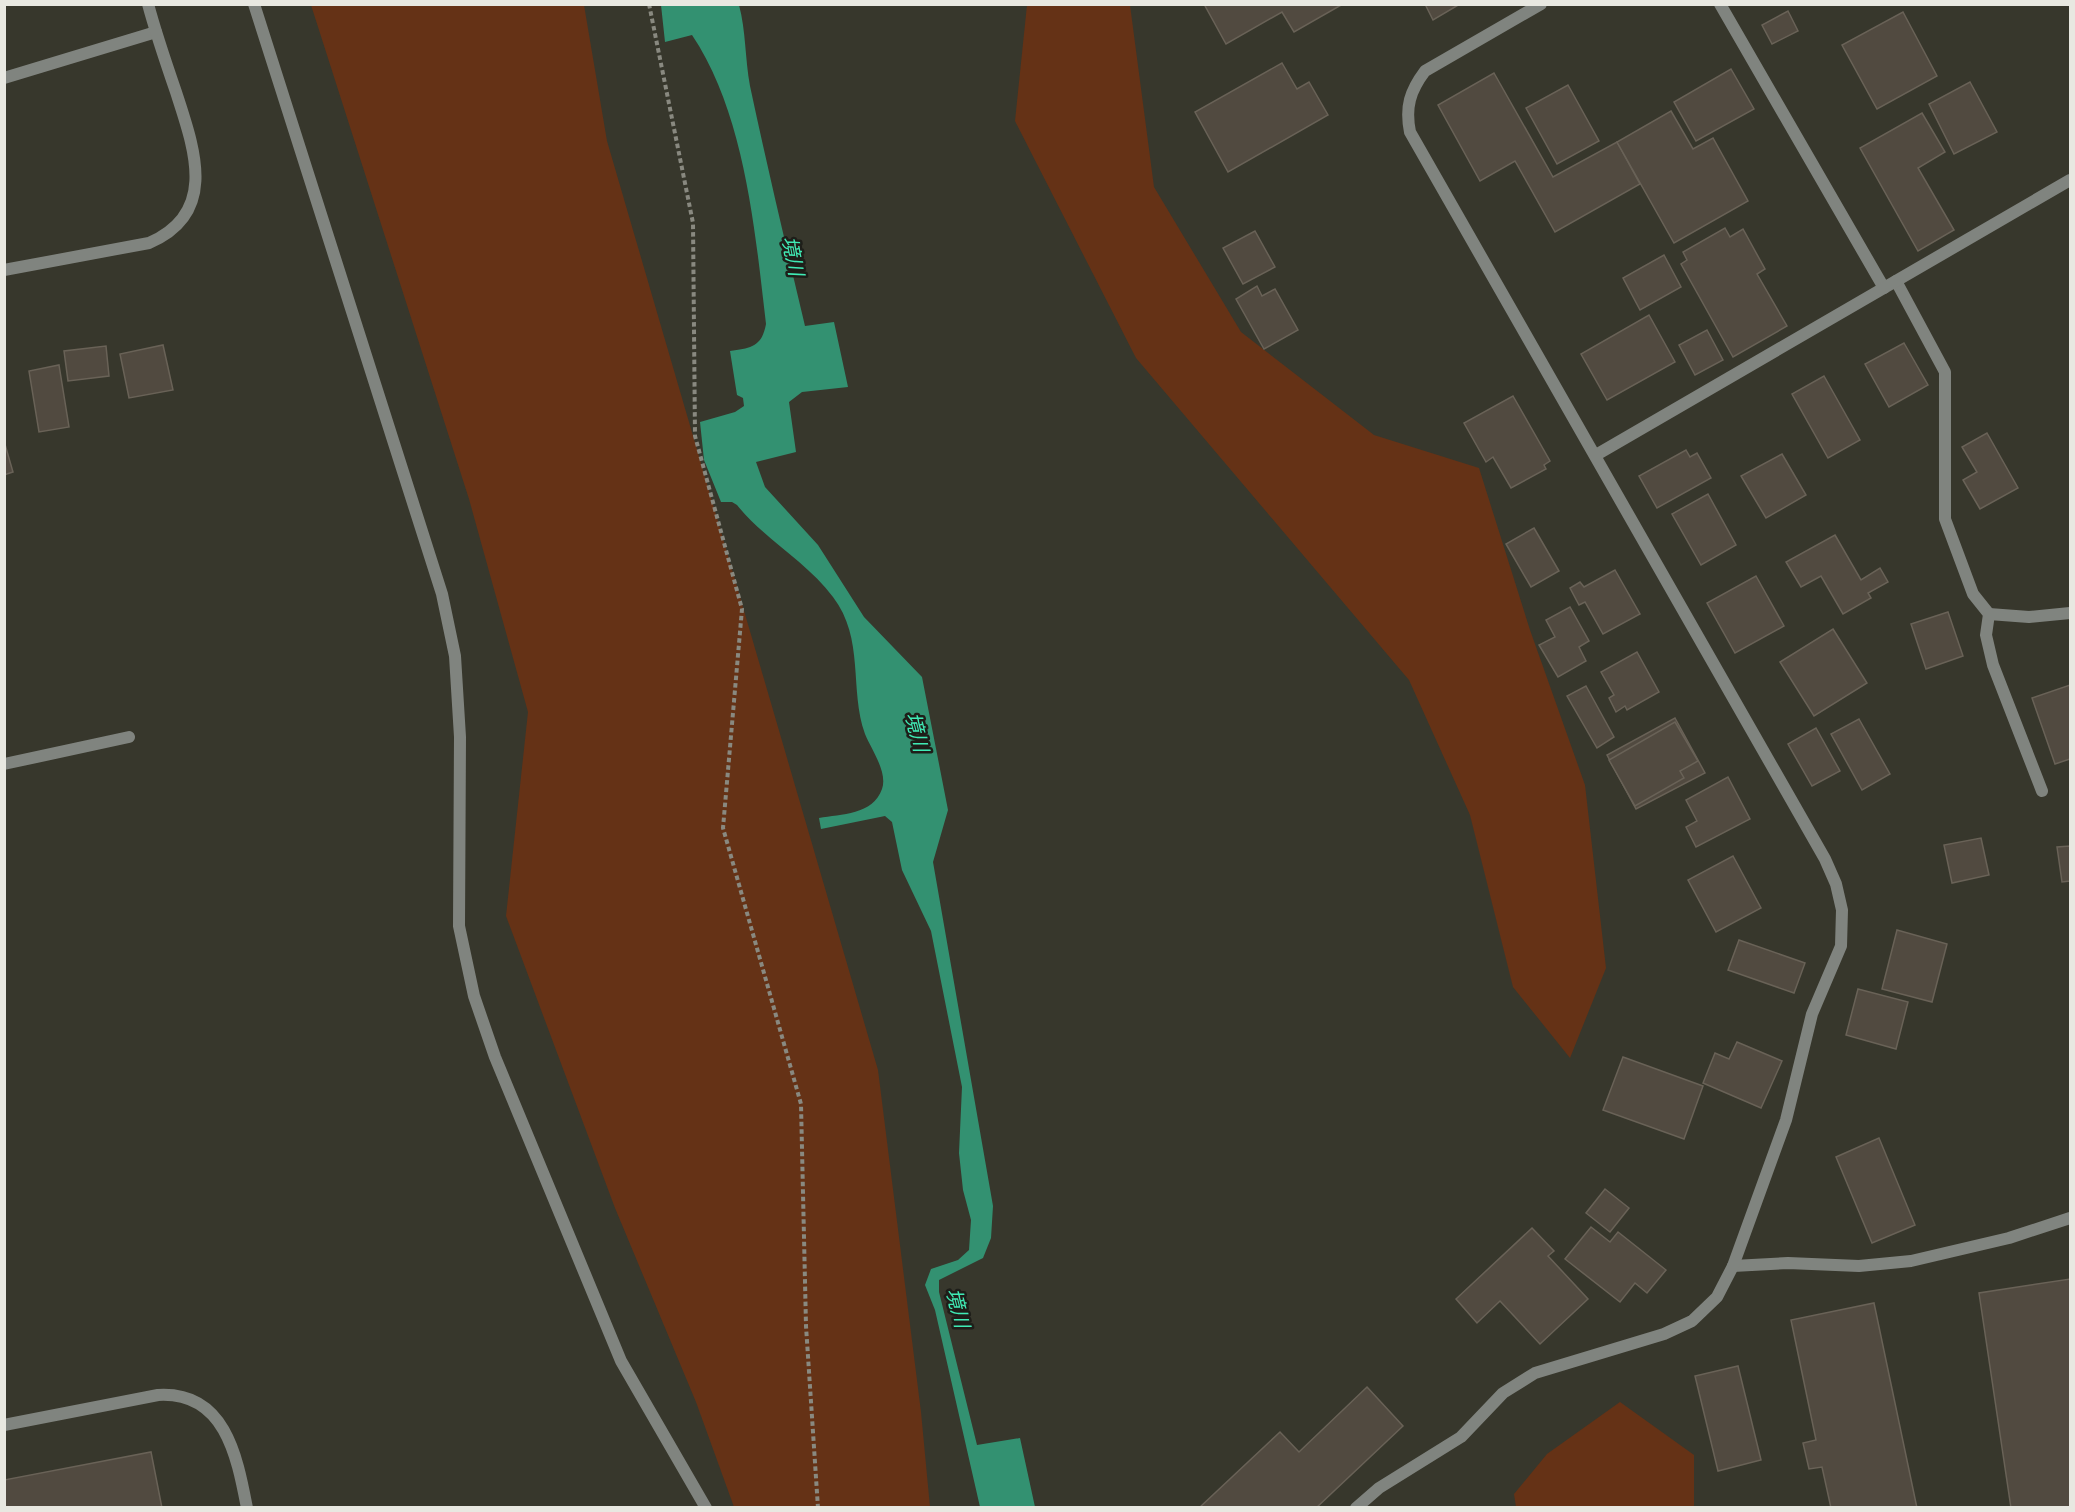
<svg xmlns="http://www.w3.org/2000/svg" width="2075" height="1512" font-family="Commissioner,'Noto Sans JP',sans-serif">
  <rect width="100%" height="100%" fill="#37372c"/>
  <g fill="#653216">
    <path d="M 311,5 L 584,5 L 607,141 L 878,1070 L 921,1412 L 930,1507 L 734,1507 L 696,1402 L 615,1208 L 506,916 L 528,712 L 469,499 Z"/>
    <path d="M 1027,5 L 1130,5 L 1154,187 L 1241,332 L 1374,435 L 1479,468 L 1530,630 L 1585,785 L 1606,968 L 1570,1058 L 1513,987 L 1470,815 L 1409,680 L 1136,358 L 1015,121 Z"/>
    <path d="M 1620,1402 L 1694,1455 L 1694,1507 L 1516,1507 L 1514,1494 L 1547,1454 Z"/>
  </g>
  <path fill="#339171" d="M 661,5 L 739,5 C 746,31 745,59 750,86 C 767,166 786,246 805,326 L 834,322 L 848,387 L 802,392 L 789,402 L 796,452 L 756,462 L 765,487 L 818,545 L 864,617 L 922,677 L 948,810 L 933,862 L 993,1206 L 991,1238 L 983,1258 L 939,1280 L 939,1292 L 977,1445 L 1020,1438 L 1035,1507 L 980,1507 L 935,1310 L 925,1285 L 931,1269 L 958,1260 L 969,1250 L 971,1220 L 963,1190 L 959,1153 L 962,1087 L 931,931 L 902,870 L 892,822 L 885,816 L 821,829 L 819,818 C 841,814 873,815 882,789 C 888,772 871,749 865,734 C 849,689 865,639 833,597 C 806,561 764,539 737,505 L 732,502 L 721,502 L 704,460 L 700,422 L 735,412 L 744,406 L 743,398 L 737,395 L 730,351 C 752,348 762,346 766,324 C 755,231 745,114 692,35 L 665,42 Z"/>
  <g fill="#514a40" stroke="#696257" stroke-width="1.5">
    <path d="M 1204,4 L 1343,4 L 1294,32 L 1282,12 L 1226,44 Z"/>
    <path d="M 1425,4 L 1460,4 L 1433,20 Z"/>
    <path d="M 1788,11 L 1798,31 L 1772,44 L 1762,25 Z"/>
    <path d="M 1903,12 L 1937,76 L 1877,109 L 1842,45 Z"/>
    <path d="M 1282,63 L 1297,89 L 1309,82 L 1328,115 L 1228,172 L 1195,112 Z"/>
    <path d="M 1731,69 L 1754,109 L 1696,141 L 1674,102 Z"/>
    <path d="M 1494,73 L 1553,177 L 1617,142 L 1640,184 L 1555,232 L 1515,161 L 1480,181 L 1438,105 Z"/>
    <path d="M 1970,82 L 1997,132 L 1954,154 L 1929,104 Z"/>
    <path d="M 1568,85 L 1599,141 L 1557,164 L 1526,108 Z"/>
    <path d="M 1671,111 L 1693,149 L 1713,138 L 1748,201 L 1674,243 L 1617,142 Z"/>
    <path d="M 1922,113 L 1945,152 L 1918,168 L 1954,230 L 1918,251 L 1860,148 Z"/>
    <path d="M 1725,228 L 1730,237 L 1743,229 L 1765,269 L 1757,274 L 1787,326 L 1733,357 L 1681,264 L 1687,260 L 1683,252 Z"/>
    <path d="M 1255,231 L 1275,267 L 1243,284 L 1223,248 Z"/>
    <path d="M 1664,255 L 1681,287 L 1640,310 L 1623,278 Z"/>
    <path d="M 1257,286 L 1262,296 L 1275,289 L 1298,330 L 1264,349 L 1236,299 Z"/>
    <path d="M 1649,315 L 1675,362 L 1607,400 L 1581,354 Z"/>
    <path d="M 1707,330 L 1723,360 L 1695,375 L 1679,345 Z"/>
    <path d="M 1904,343 L 1928,385 L 1889,407 L 1865,364 Z"/>
    <path d="M 163,345 L 173,390 L 129,398 L 120,354 Z"/>
    <path d="M 106,346 L 109,376 L 68,381 L 64,351 Z"/>
    <path d="M 59,365 L 69,427 L 39,432 L 29,371 Z"/>
    <path d="M 1824,376 L 1860,440 L 1828,458 L 1792,394 Z"/>
    <path d="M 1513,396 L 1550,461 L 1544,465 L 1546,469 L 1511,488 L 1493,457 L 1486,462 L 1464,423 Z"/>
    <path d="M 1987,433 L 2018,488 L 1980,509 L 1963,480 L 1977,472 L 1962,447 Z"/>
    <path d="M 4,441 L 13,472 L 4,475 Z"/>
    <path d="M 1686,450 L 1690,457 L 1697,453 L 1711,478 L 1657,508 L 1639,476 Z"/>
    <path d="M 1782,454 L 1806,495 L 1766,518 L 1741,476 Z"/>
    <path d="M 1708,494 L 1736,545 L 1701,565 L 1672,514 Z"/>
    <path d="M 1534,528 L 1559,571 L 1531,587 L 1506,544 Z"/>
    <path d="M 1835,535 L 1861,580 L 1880,568 L 1888,582 L 1868,593 L 1871,598 L 1843,614 L 1821,576 L 1801,587 L 1786,562 Z"/>
    <path d="M 1615,570 L 1640,614 L 1603,634 L 1585,602 L 1579,605 L 1570,588 L 1580,582 L 1584,587 Z"/>
    <path d="M 1756,576 L 1784,626 L 1735,653 L 1707,603 Z"/>
    <path d="M 1570,607 L 1589,641 L 1579,647 L 1586,661 L 1558,677 L 1539,645 L 1555,637 L 1546,620 Z"/>
    <path d="M 1948,612 L 1963,656 L 1926,669 L 1911,624 Z"/>
    <path d="M 1833,629 L 1867,683 L 1814,716 L 1780,662 Z"/>
    <path d="M 1637,652 L 1659,692 L 1627,710 L 1625,706 L 1616,712 L 1609,698 L 1614,695 L 1601,672 Z"/>
    <path d="M 2070,685 L 2070,759 L 2055,764 L 2032,698 Z"/>
    <path d="M 1586,686 L 1614,737 L 1597,748 L 1567,696 Z"/>
    <path d="M 1675,718 L 1705,773 L 1636,809 L 1607,755 Z"/>
    <path d="M 1859,719 L 1890,774 L 1862,790 L 1831,734 Z"/>
    <path d="M 1675,722 L 1698,761 L 1680,771 L 1684,778 L 1635,806 L 1609,760 Z"/>
    <path d="M 1816,728 L 1840,771 L 1812,786 L 1788,744 Z"/>
    <path d="M 1728,777 L 1750,819 L 1696,847 L 1686,827 L 1697,821 L 1686,800 Z"/>
    <path d="M 1981,838 L 1989,875 L 1952,883 L 1944,845 Z"/>
    <path d="M 2070,846 L 2070,881 L 2062,882 L 2057,847 Z"/>
    <path d="M 1733,856 L 1761,908 L 1716,932 L 1688,880 Z"/>
    <path d="M 1897,930 L 1947,944 L 1932,1002 L 1882,989 Z"/>
    <path d="M 1739,940 L 1805,963 L 1794,993 L 1728,970 Z"/>
    <path d="M 1858,989 L 1908,1002 L 1896,1049 L 1846,1035 Z"/>
    <path d="M 1737,1042 L 1782,1061 L 1761,1108 L 1703,1083 L 1715,1053 L 1729,1059 Z"/>
    <path d="M 1623,1057 L 1703,1086 L 1684,1139 L 1603,1110 Z"/>
    <path d="M 1879,1138 L 1915,1225 L 1872,1243 L 1836,1157 Z"/>
    <path d="M 1605,1189 L 1629,1208 L 1610,1232 L 1586,1213 Z"/>
    <path d="M 1591,1227 L 1610,1242 L 1618,1232 L 1666,1270 L 1647,1293 L 1635,1283 L 1620,1302 L 1565,1259 Z"/>
    <path d="M 1532,1228 L 1554,1251 L 1548,1256 L 1588,1299 L 1540,1344 L 1500,1301 L 1477,1323 L 1456,1299 Z"/>
    <path d="M 2070,1279 L 2070,1508 L 2011,1508 L 1979,1293 Z"/>
    <path d="M 1874,1303 L 1917,1508 L 1831,1508 L 1822,1467 L 1809,1469 L 1803,1443 L 1816,1440 L 1791,1320 Z"/>
    <path d="M 1738,1366 L 1761,1460 L 1718,1471 L 1695,1376 Z"/>
    <path d="M 1367,1387 L 1403,1426 L 1316,1508 L 1199,1508 L 1280,1432 L 1299,1452 Z"/>
    <path d="M 151,1452 L 162,1508 L 4,1508 L 4,1480 Z"/>
  </g>
  <g fill="none" stroke-linecap="round" stroke-linejoin="round">
    <path stroke="#898980" stroke-width="4" stroke-dasharray="4.5 3" stroke-linecap="butt" d="M 649,4 L 693,223 L 695,436 L 742,609 L 723,828 L 801,1104 L 806,1326 L 818,1508"/>
    <g stroke="#80847f" stroke-width="12">
      <path d="M 4,78 L 156,32"/>
      <path d="M 4,270 L 149,243 C 219,213 194,148 176,92 C 166,63 156,34 148,4"/>
      <path d="M 4,764 L 129,737"/>
      <path d="M 4,1425 L 158,1395 C 225,1391 237,1456 247,1508"/>
    </g>
    <g stroke="#80847f" stroke-width="12">
      <path d="M 254,4 L 442,594 L 455,656 L 460,737 L 459,926 L 474,996 L 495,1057 L 621,1361 L 706,1508"/>
      <path d="M 1720,4 L 1884,288"/>
      <path d="M 1896,281 L 1945,372 L 1945,519 L 1973,594 L 1989,614 L 1986,635 L 1993,665 L 2042,791"/>
      <path d="M 1596,455 L 2070,180"/>
      <path d="M 1989,614 L 2029,617 L 2070,613"/>
      <path d="M 1733,1266 L 1788,1263 L 1859,1266 L 1911,1261 L 2009,1238 L 2070,1218"/>
      <path d="M 1356,1508 L 1379,1488 L 1461,1437 L 1503,1393 L 1535,1373 L 1664,1334 L 1692,1321 L 1717,1297 L 1733,1266 L 1786,1120 L 1812,1014 L 1841,946 L 1842,910 L 1836,884 L 1825,859 L 1410,132 C 1405,107 1410,91 1425,71 L 1541,4"/>
    </g>
  </g>
  <g text-anchor="middle" stroke-width="5" stroke-linejoin="round" paint-order="stroke">
    <g font-size="20" font-style="italic" fill="#40ebb5" stroke="#1e1e19">
      <text transform="translate(793 256) rotate(79)" y="7">境川</text>
      <text transform="translate(917 732) rotate(76)" y="7">境川</text>
      <text transform="translate(958 1308) rotate(76)" y="7">境川</text>
    </g>
  </g>
  <rect width="2075" height="1512" fill="none" stroke="#e8e8e1" stroke-width="12"/>
</svg>
